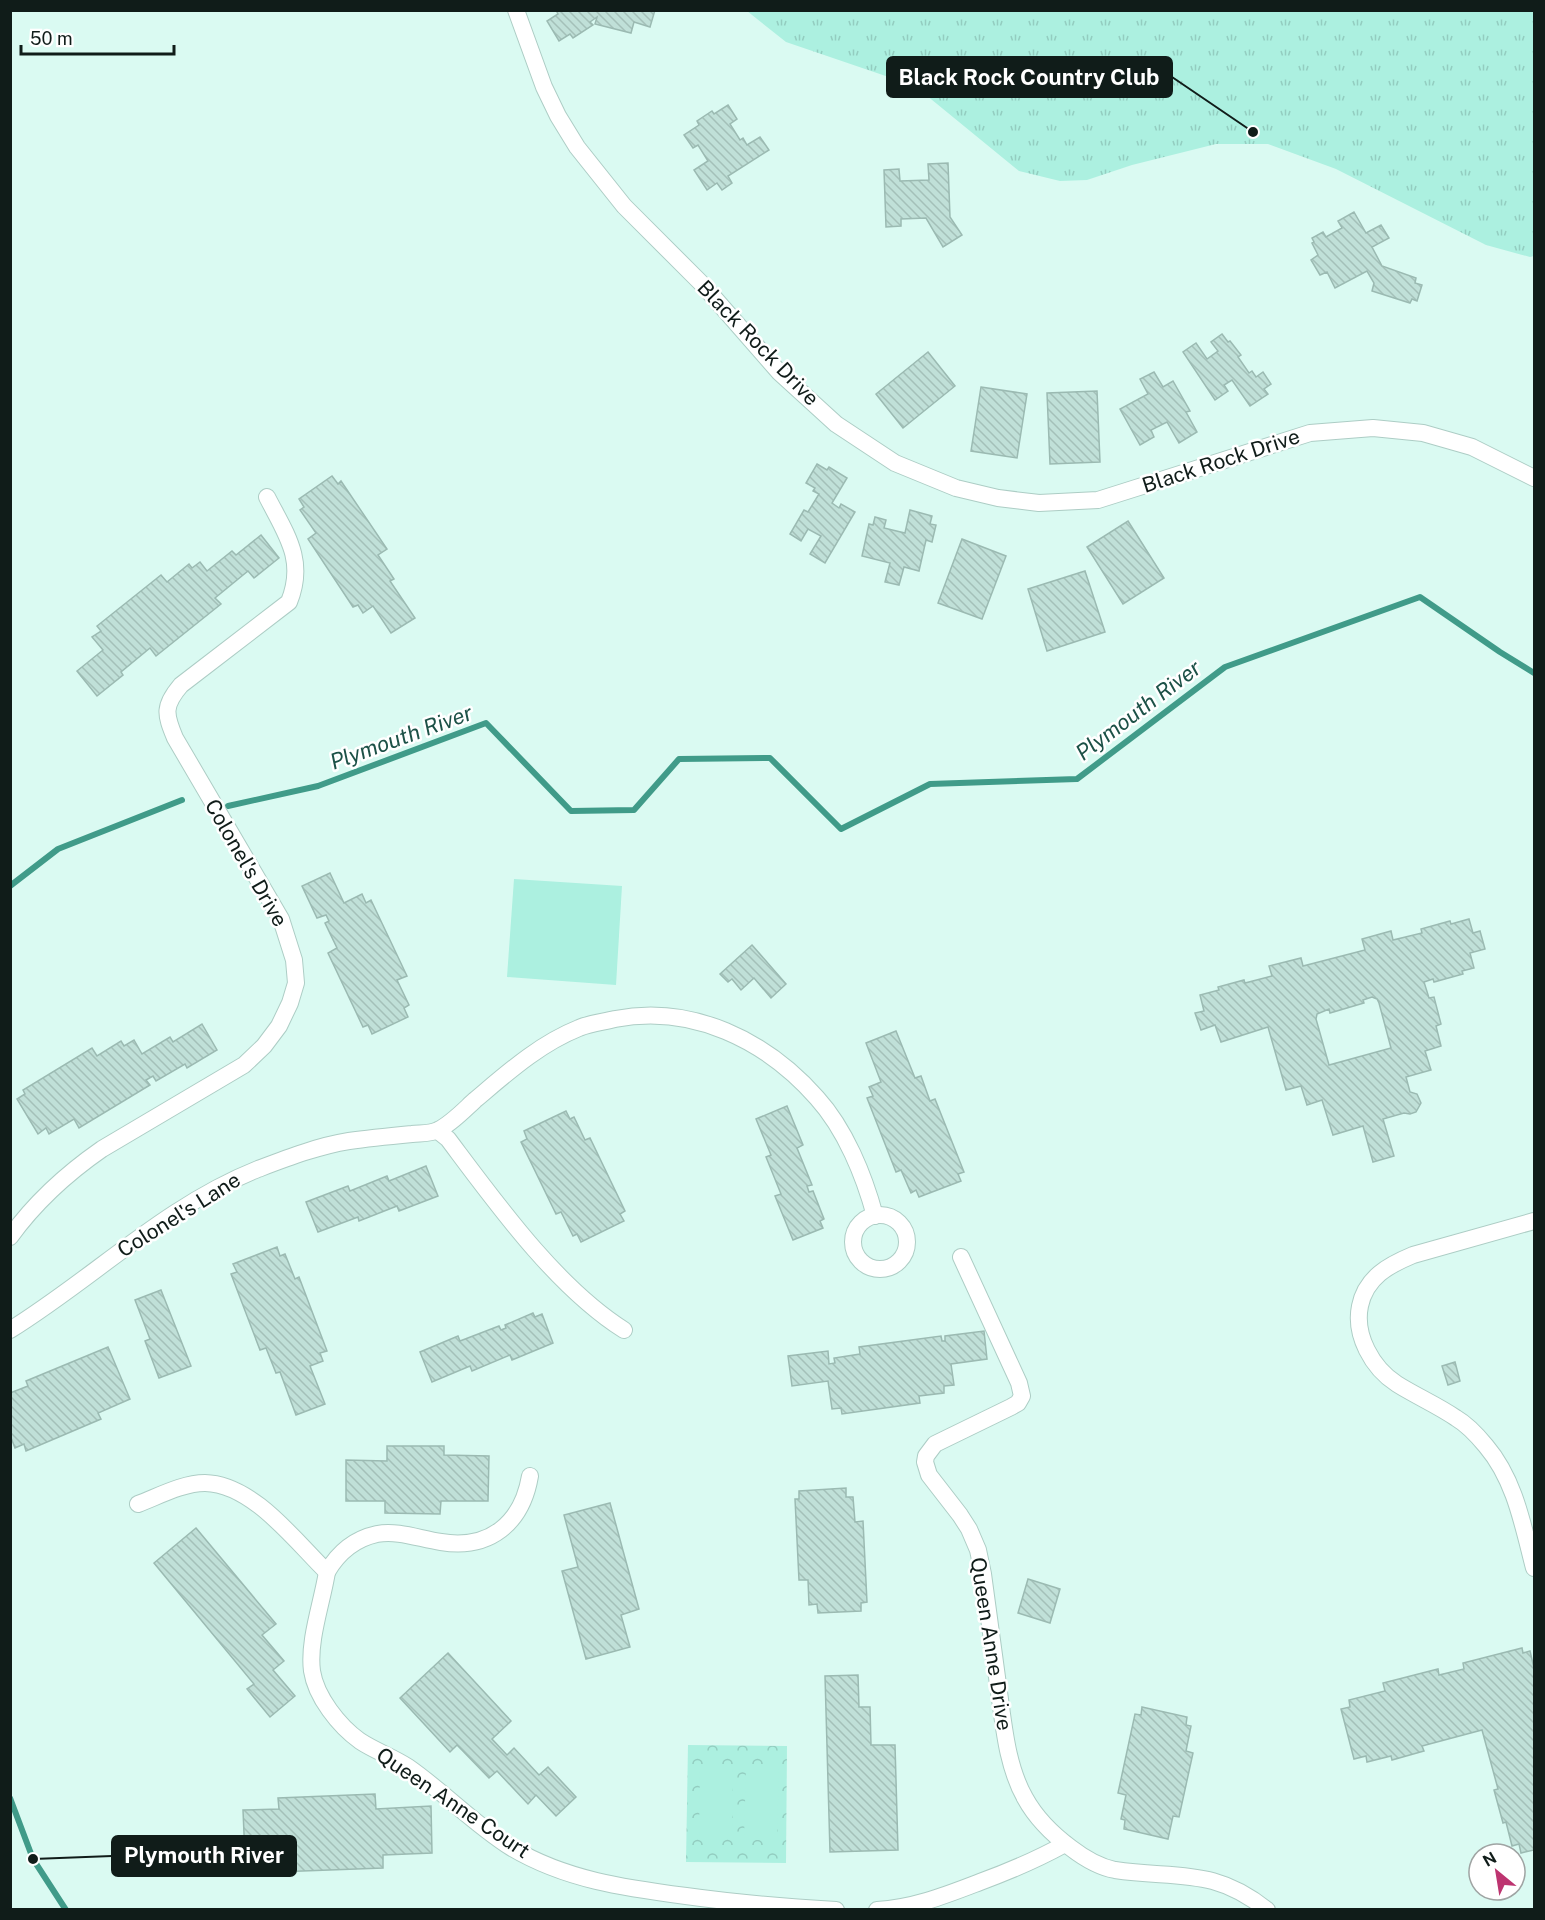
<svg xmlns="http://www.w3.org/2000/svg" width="1545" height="1920" font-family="'Public Sans',sans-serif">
  <defs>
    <pattern id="grass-tufts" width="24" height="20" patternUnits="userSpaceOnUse" patternTransform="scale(1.5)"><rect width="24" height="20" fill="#acf0e0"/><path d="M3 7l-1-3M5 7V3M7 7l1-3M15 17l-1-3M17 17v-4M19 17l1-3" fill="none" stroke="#93cdc0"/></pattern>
    <pattern id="park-crowns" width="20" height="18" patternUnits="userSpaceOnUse" patternTransform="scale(1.5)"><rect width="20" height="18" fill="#acf0e0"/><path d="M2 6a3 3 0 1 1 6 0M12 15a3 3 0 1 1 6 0" fill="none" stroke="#93cdc0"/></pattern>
    <pattern id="building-back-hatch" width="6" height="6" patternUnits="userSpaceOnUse" patternTransform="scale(1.5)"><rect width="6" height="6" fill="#c0e0d8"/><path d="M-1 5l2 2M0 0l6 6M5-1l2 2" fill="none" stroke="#a4c0b9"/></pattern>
  </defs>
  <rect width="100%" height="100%" fill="#dafaf2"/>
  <path fill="url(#grass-tufts)" d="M 747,11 L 1534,11 L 1534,256 L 1530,257 L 1486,245 L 1336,169 L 1268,144 L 1216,144 L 1132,165 L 1087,180 L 1060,181 L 1019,171 L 915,86 L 786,42 Z"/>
  <path fill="url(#park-crowns)" d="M 688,1745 L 787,1746 L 786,1863 L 686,1862 Z"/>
  <g fill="#acf0e0">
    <path d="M 514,879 L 622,886 L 616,985 L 507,977 Z"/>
    <path d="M 700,1766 L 733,1766 L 732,1839 L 699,1839 Z"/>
    <path d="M 746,1767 L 779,1767 L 777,1840 L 744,1840 Z"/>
  </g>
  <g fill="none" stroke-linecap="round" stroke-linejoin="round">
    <g stroke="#409b89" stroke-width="6">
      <path d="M 228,806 L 318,786 L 486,723 L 571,811 L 634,810 L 679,759 L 770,758 L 841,829 L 930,784 L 1077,779 L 1225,667 L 1420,597 L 1500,652 L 1534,673"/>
      <path d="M 10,886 L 58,849 L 182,800"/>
      <path d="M 10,1798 L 33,1859 L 66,1910"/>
    </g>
  </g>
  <g fill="url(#building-back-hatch)" stroke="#9bbab2" stroke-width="1.5" fill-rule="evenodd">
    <path d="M 556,10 L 655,10 L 650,27 L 634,22 L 631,33 L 595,24 L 597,17 L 590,22 L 593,25 L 573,38 L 570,34 L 559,41 L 547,21 L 558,14 Z"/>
    <path d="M 728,105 L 737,119 L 730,124 L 740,140 L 743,138 L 747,145 L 760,137 L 769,150 L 728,176 L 732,183 L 722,190 L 717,183 L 707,190 L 694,170 L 708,161 L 698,145 L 693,148 L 684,135 L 699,125 L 697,121 L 712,111 L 714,114 Z"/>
    <path d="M 948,163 L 950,217 L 962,235 L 943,247 L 926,218 L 901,219 L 901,226 L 886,227 L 884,170 L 899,169 L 900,181 L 929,180 L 928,164 Z"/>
    <path d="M 1354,212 L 1366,233 L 1381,225 L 1389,238 L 1372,247 L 1382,266 L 1416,278 L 1415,283 L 1422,285 L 1417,301 L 1412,299 L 1410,303 L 1372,291 L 1374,283 L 1367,271 L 1335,288 L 1327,272 L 1320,275 L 1311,260 L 1318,255 L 1312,243 L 1314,242 L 1312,238 L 1323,232 L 1326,237 L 1342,228 L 1338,221 Z"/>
    <path d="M 1222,334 L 1228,342 L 1230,341 L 1241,355 L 1238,357 L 1249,373 L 1252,371 L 1256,377 L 1263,372 L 1271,384 L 1264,389 L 1268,394 L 1250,406 L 1232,380 L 1224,385 L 1228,391 L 1215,400 L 1183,352 L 1196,343 L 1207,359 L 1218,351 L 1211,342 Z"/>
    <path d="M 928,352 L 955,386 L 903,428 L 876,394 Z"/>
    <path d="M 1154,372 L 1163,387 L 1173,381 L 1190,411 L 1186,412 L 1197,432 L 1179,443 L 1167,422 L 1151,430 L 1154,437 L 1140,445 L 1120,409 L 1148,394 L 1140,379 Z"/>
    <path d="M 981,387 L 1027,394 L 1017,458 L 971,451 Z"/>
    <path d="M 1097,391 L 1100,462 L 1050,464 L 1047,393 Z"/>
    <path d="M 817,464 L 827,470 L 829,467 L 847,478 L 832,503 L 839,508 L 841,504 L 855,512 L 825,563 L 810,554 L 821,536 L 808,529 L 801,541 L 790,534 L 804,510 L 808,512 L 819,494 L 813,491 L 815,488 L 806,483 Z"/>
    <path d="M 332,476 L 338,484 L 341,481 L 387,549 L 378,555 L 394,579 L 390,581 L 415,618 L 391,633 L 373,606 L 363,613 L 358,605 L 353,607 L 308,539 L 316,533 L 300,510 L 304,507 L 299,499 Z"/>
    <path d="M 910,510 L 932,516 L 930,524 L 936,525 L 932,542 L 926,540 L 919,571 L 904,567 L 899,585 L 885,582 L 890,563 L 862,556 L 869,524 L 873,525 L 875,517 L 886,520 L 884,528 L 905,533 Z"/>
    <path d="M 1128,521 L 1164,578 L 1123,604 L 1087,547 Z"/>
    <path d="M 261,535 L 279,558 L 254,578 L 248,571 L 215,598 L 221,604 L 156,656 L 150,648 L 121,672 L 123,675 L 97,696 L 77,671 L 103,650 L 92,637 L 101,631 L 97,626 L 161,575 L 167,582 L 189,564 L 192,568 L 200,562 L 207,571 L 232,551 L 236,555 Z"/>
    <path d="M 962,539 L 1006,556 L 982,619 L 938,603 Z"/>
    <path d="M 1085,571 L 1105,632 L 1047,651 L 1028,589 Z"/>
    <path d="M 330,873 L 344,903 L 362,894 L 366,903 L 371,900 L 407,976 L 397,980 L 409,1005 L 404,1008 L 408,1017 L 372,1034 L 368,1025 L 363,1027 L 328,953 L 337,948 L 325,923 L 329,921 L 326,915 L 317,918 L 302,886 Z"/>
    <path d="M 1469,919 L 1473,933 L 1480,931 L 1485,949 L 1470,953 L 1474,968 L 1462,971 L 1463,974 L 1434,982 L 1433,979 L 1424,982 L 1429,998 L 1434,997 L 1441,1024 L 1436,1026 L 1441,1046 L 1425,1051 L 1431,1070 L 1406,1077 L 1410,1092 L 1417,1094 L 1421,1103 L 1416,1112 L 1410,1114 L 1404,1113 L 1383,1119 L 1394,1156 L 1373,1162 L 1363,1126 L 1333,1135 L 1322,1100 L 1307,1105 L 1301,1086 L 1286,1090 L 1268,1027 L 1221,1042 L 1215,1025 L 1201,1030 L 1195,1013 L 1204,1011 L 1200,995 L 1219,990 L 1218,987 L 1244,980 L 1245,983 L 1272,976 L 1269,966 L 1301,958 L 1303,966 L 1365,950 L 1362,939 L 1391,931 L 1393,940 L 1422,933 L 1421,929 L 1450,921 L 1451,924 ZM 1372,997 L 1377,999 L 1379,1003 L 1391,1048 L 1329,1065 L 1316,1019 L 1317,1014 L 1329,1009 L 1330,1013 L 1364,1003 L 1363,1000 Z"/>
    <path d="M 752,945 L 786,984 L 771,998 L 754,978 L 741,990 L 732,979 L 728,982 L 720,974 Z"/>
    <path d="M 202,1024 L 217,1050 L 187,1068 L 185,1064 L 156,1081 L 153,1076 L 146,1080 L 150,1085 L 79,1128 L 74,1119 L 49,1134 L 46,1128 L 38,1134 L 17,1099 L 25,1094 L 23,1090 L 92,1048 L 97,1056 L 121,1041 L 124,1046 L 134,1040 L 142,1054 L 170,1037 L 173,1042 Z"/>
    <path d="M 896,1031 L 915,1078 L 921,1076 L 930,1101 L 935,1099 L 964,1172 L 958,1174 L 961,1181 L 919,1197 L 916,1190 L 911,1193 L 901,1170 L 896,1172 L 867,1098 L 873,1096 L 869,1087 L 881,1082 L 866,1043 Z"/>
    <path d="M 787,1106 L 803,1145 L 797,1148 L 812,1185 L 807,1186 L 809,1192 L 813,1191 L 824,1219 L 820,1221 L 823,1228 L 793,1240 L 775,1196 L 781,1194 L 766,1157 L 771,1155 L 756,1119 Z"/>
    <path d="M 566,1111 L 570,1119 L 574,1117 L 585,1140 L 590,1138 L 625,1211 L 620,1214 L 624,1221 L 581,1242 L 577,1234 L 573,1236 L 561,1212 L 556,1214 L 521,1142 L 527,1139 L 524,1131 Z"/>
    <path d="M 426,1166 L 438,1196 L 399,1211 L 397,1206 L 359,1221 L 358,1217 L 318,1232 L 306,1202 L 348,1186 L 350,1191 L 387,1176 L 389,1181 Z"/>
    <path d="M 277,1247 L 280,1256 L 285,1254 L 295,1279 L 299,1277 L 327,1351 L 320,1353 L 323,1361 L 310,1366 L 325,1404 L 296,1415 L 280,1372 L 276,1373 L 266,1348 L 260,1350 L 231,1274 L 237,1272 L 233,1264 Z"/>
    <path d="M 161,1290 L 191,1366 L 159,1378 L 145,1341 L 150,1339 L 135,1300 Z"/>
    <path d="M 533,1313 L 535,1317 L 542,1314 L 553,1343 L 512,1360 L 510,1355 L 472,1371 L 470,1366 L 432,1382 L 420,1352 L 458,1336 L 460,1341 L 499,1326 L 501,1330 L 506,1328 L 505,1325 Z"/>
    <path d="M 984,1331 L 987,1359 L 951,1364 L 954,1385 L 944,1386 L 944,1393 L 919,1396 L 920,1403 L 842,1414 L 841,1408 L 832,1409 L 828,1381 L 792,1386 L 788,1356 L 828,1351 L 829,1364 L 835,1363 L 834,1358 L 860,1354 L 859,1347 L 941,1336 L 942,1341 L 945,1341 L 945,1336 Z"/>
    <path d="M 108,1347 L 130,1399 L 98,1413 L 101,1419 L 26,1451 L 24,1444 L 15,1448 L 10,1435 L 10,1393 L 28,1386 L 26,1381 Z"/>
    <path d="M 1455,1362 L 1460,1381 L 1448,1385 L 1442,1366 Z"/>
    <path d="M 387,1446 L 444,1446 L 444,1455 L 489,1456 L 488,1501 L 441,1501 L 440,1514 L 385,1513 L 385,1501 L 346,1501 L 346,1460 L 387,1461 Z"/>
    <path d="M 846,1488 L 846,1497 L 853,1497 L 855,1522 L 863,1521 L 867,1602 L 861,1603 L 861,1611 L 818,1613 L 817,1604 L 809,1605 L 808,1580 L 799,1580 L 795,1499 L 799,1499 L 799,1491 Z"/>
    <path d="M 610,1503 L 639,1609 L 621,1615 L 630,1647 L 586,1659 L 562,1571 L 578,1567 L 564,1515 Z"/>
    <path d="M 196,1528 L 276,1624 L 262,1635 L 284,1661 L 273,1670 L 295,1696 L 270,1717 L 247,1689 L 254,1684 L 154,1563 Z"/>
    <path d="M 1028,1579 L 1060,1589 L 1050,1623 L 1018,1613 Z"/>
    <path d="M 1522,1648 L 1523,1653 L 1530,1651 L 1534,1668 L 1534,1850 L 1521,1853 L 1519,1844 L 1512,1846 L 1506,1822 L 1503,1823 L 1494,1790 L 1498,1789 L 1482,1730 L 1422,1746 L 1424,1751 L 1392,1760 L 1391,1756 L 1367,1762 L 1366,1756 L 1354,1759 L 1341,1709 L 1350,1707 L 1349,1700 L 1385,1691 L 1383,1683 L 1438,1669 L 1439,1675 L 1464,1669 L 1463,1663 Z"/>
    <path d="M 448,1653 L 511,1721 L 492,1739 L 507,1755 L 514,1748 L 539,1775 L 548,1767 L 576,1797 L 556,1816 L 536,1795 L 528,1804 L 497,1771 L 489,1778 L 457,1745 L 450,1752 L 400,1698 Z"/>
    <path d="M 858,1675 L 859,1707 L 870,1707 L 871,1745 L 895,1745 L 898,1850 L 830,1852 L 825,1676 Z"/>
    <path d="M 1142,1707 L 1187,1717 L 1186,1725 L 1191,1726 L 1186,1751 L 1193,1753 L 1179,1817 L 1173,1816 L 1168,1839 L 1124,1829 L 1125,1820 L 1121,1819 L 1126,1795 L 1118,1793 L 1135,1714 L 1141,1715 Z"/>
    <path d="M 375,1794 L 376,1809 L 431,1806 L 432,1853 L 383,1855 L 383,1868 L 276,1872 L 275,1856 L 245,1857 L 243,1810 L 279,1809 L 278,1798 Z"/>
  </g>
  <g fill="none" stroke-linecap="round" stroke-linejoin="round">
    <defs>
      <g id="minor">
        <path d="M 516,10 L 544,87 L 558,116 L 577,147 L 624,206 L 703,285 L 779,372 L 836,424 L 895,463 L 956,488 L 998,498 L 1039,503 L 1098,500 L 1310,433 L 1373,428 L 1423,433 L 1472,447 L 1534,478"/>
        <path d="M 438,1131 L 448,1139 C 496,1203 556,1287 624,1330"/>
        <circle cx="880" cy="1242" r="27"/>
        <path d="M 1534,1221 L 1413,1255 C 1389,1265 1366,1277 1360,1306 C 1354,1335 1372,1368 1397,1384 C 1416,1396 1437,1405 1456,1418 C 1468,1425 1477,1435 1486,1446 C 1515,1480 1523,1526 1534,1568"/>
        <path d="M 10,1237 C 36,1201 66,1174 102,1149 L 244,1065 L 264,1046 L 279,1026 L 290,1003 L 296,983 L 294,960 L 281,919 L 175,738 C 165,714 163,706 181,685 L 289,602 C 306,560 286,534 267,497"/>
        <path d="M 961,1257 L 1019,1383 L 1022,1396 L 1018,1403 L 1011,1407 L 935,1444 L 926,1456 L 925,1462 L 929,1475 L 960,1515 L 969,1529 L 978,1550 L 983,1574 C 988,1613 994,1653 999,1692 C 1004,1727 1007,1766 1025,1798 C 1036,1818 1052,1834 1071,1848 C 1084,1858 1099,1867 1115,1870 C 1177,1879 1214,1867 1267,1910"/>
        <path d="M 10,1330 C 94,1278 165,1206 258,1169 C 287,1158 318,1146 349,1141 C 370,1138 391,1136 412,1134 C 420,1133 431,1134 438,1130 C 451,1124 464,1110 475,1100 C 507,1073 539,1044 579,1028 C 590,1023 603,1022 615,1019 C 692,1004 766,1040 817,1098 C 845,1129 864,1175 875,1216"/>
        <path d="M 138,1504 C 159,1496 183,1483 205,1483 C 253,1484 295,1541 327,1572 C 338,1553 354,1539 377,1534 C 398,1530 420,1539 441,1542 C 490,1550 522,1523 530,1476"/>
        <path d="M 327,1572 C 322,1603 308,1641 312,1671 C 316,1697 339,1726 360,1741 C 375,1751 393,1757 408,1767 C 444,1792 475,1825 512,1848 C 566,1880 625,1888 686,1896 C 736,1903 785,1907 836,1910"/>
        <path d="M 877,1910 C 914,1908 946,1895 980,1882 C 1010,1871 1038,1859 1065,1844"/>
      </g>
    </defs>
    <use href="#minor" stroke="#adcdc5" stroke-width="18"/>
    <use href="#minor" stroke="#fff" stroke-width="16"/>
  </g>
  <g text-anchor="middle" stroke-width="5" stroke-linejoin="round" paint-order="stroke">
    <g font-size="21" fill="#101c19" stroke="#fff">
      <text transform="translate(758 343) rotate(46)" y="7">Black Rock Drive</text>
      <text transform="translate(1221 461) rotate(-18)" y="7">Black Rock Drive</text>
      <text transform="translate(246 863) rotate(60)" y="7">Colonel's Drive</text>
      <text transform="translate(179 1215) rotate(-32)" y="7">Colonel's Lane</text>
      <text transform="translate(991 1644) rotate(81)" y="7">Queen Anne Drive</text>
      <text transform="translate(453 1803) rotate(34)" y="7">Queen Anne Court</text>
    </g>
    <g font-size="22" font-style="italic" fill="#1c5147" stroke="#fff">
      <text transform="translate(1138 710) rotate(-37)" y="8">Plymouth River</text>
      <text transform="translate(401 737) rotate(-20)" y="8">Plymouth River</text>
    </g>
  </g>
  <path fill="none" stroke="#101c19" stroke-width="2" d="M1253 132L1172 77M33 1859L112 1856"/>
  <g fill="#101c19" stroke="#fff" stroke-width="2">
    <circle cx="1253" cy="132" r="6"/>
    <circle cx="33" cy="1859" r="6"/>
  </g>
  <g fill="#101c19" stroke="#101c19" stroke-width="2">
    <rect x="887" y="57" width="285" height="40" rx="6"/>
    <rect x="112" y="1836" width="184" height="40" rx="6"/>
  </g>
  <g font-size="22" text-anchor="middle" font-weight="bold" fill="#fff">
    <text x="1029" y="85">Black Rock Country Club</text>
    <text x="204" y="1863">Plymouth River</text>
  </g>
  <rect width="1545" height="1920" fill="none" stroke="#101c19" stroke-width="24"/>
  <g transform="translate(1497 1872) rotate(330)"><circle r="28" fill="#ffffff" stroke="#9fa4a3" stroke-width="1.5"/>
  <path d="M0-4.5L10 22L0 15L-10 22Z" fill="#bd3470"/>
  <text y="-9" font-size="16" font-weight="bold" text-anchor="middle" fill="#101c19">N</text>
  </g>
  <path d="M21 45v9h153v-9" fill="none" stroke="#101c19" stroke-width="3"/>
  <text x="30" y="45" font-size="18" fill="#101c19" stroke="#ffffff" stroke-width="4.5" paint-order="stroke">50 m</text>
</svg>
